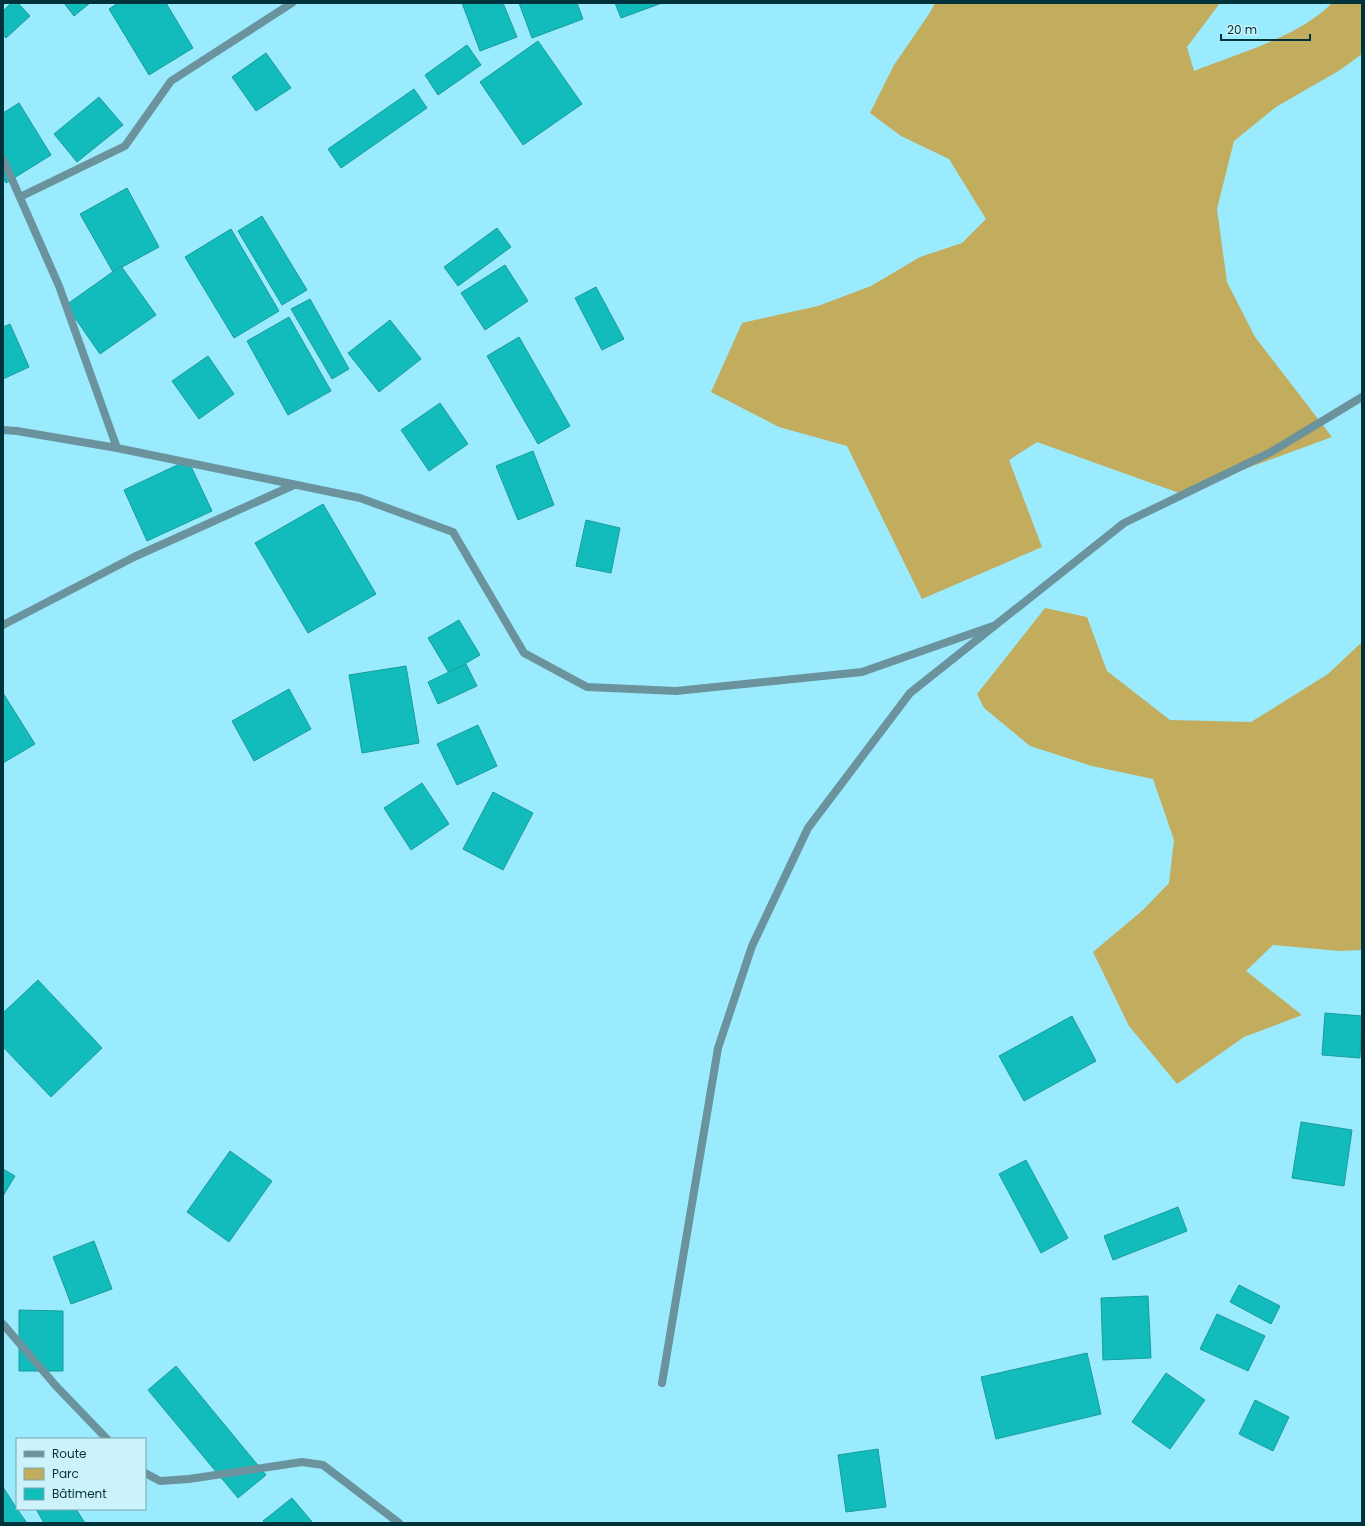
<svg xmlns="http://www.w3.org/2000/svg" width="1365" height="1526" font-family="Poppins,sans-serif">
  <rect width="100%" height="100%" fill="#9bebfe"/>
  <g fill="#c2ac5d">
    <path d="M 935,3 L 1220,3 L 1187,47 L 1194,71 C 1238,53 1299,37 1332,3 L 1362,3 L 1362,54 L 1340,70 L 1276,107 L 1234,141 L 1217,209 L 1227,282 L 1255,337 L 1332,437 L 1179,493 L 1037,442 L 1009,460 L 1042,547 L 922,599 L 847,446 L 779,427 L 711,392 L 742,323 L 818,306 L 871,286 L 920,257 L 962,243 L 986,219 L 949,159 L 901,136 L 870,113 L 894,65 L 929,14 Z"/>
    <path d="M 1045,608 L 1087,617 L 1107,671 L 1170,720 L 1251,722 L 1328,674 L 1362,642 L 1362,950 L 1339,951 L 1273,945 L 1246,971 L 1302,1015 L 1244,1037 L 1177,1084 L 1129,1026 L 1093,952 L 1143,910 L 1169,883 L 1174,840 L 1153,779 L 1092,766 L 1030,746 L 984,708 L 977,694 Z"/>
  </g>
  <g fill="#12bcbc" stroke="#199c9b">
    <path d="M 11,3 L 18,3 L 30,16 L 6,38 L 3,35 L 3,11 Z"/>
    <path d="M 64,3 L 90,3 L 74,16 Z"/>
    <path d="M 118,3 L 166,3 L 193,48 L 149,75 L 109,9 Z"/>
    <path d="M 462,3 L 503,3 L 517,37 L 480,51 Z"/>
    <path d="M 519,3 L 577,3 L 583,19 L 532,38 Z"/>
    <path d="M 615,3 L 662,3 L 621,18 Z"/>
    <path d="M 538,41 L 582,104 L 523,145 L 480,82 Z"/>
    <path d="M 467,45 L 481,65 L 438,95 L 425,75 Z"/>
    <path d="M 266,53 L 291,88 L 256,111 L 232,77 Z"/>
    <path d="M 414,89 L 427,108 L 341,168 L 328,149 Z"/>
    <path d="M 99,97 L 123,125 L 77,162 L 54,134 Z"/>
    <path d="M 19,103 L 51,155 L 6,183 L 3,178 L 3,113 Z"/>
    <path d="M 127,188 L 159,247 L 113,272 L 80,214 Z"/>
    <path d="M 262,216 L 307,290 L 282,305 L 238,231 Z"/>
    <path d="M 497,228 L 511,247 L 458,286 L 444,267 Z"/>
    <path d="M 231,229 L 279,311 L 234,338 L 185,257 Z"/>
    <path d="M 505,265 L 528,301 L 485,330 L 461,293 Z"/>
    <path d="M 121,266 L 156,315 L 100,354 L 66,305 Z"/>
    <path d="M 596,287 L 624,339 L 602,350 L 575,298 Z"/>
    <path d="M 310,299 L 349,369 L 332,379 L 291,309 Z"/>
    <path d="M 289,317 L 331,391 L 288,415 L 247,341 Z"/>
    <path d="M 390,320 L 421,359 L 379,392 L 348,353 Z"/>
    <path d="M 10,324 L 29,367 L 3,379 L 3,327 Z"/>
    <path d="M 519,337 L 570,426 L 538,444 L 487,356 Z"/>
    <path d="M 208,356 L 234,394 L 199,419 L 172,381 Z"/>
    <path d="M 440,403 L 468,444 L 429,471 L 401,430 Z"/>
    <path d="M 533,451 L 554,505 L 518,520 L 496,466 Z"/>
    <path d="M 188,460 L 212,511 L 147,541 L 124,490 Z"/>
    <path d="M 323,504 L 376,594 L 308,633 L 255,543 Z"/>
    <path d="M 586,520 L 620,528 L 611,573 L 576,566 Z"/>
    <path d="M 459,620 L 480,655 L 449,673 L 428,638 Z"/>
    <path d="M 466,664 L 477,686 L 438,704 L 428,682 Z"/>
    <path d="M 406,666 L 419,743 L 362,753 L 349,675 Z"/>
    <path d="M 289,689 L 311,729 L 254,761 L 232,721 Z"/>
    <path d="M 3,693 L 35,744 L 3,763 Z"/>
    <path d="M 478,725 L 497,766 L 457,785 L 437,744 Z"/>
    <path d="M 422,783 L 449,824 L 411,850 L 384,808 Z"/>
    <path d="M 493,792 L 533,813 L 503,870 L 463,849 Z"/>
    <path d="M 38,980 L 102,1048 L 51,1097 L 3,1047 L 3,1013 Z"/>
    <path d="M 1325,1013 L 1362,1016 L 1360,1058 L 1322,1055 Z"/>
    <path d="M 1072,1016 L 1096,1061 L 1024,1101 L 999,1056 Z"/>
    <path d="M 1301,1122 L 1352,1130 L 1344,1186 L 1292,1178 Z"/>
    <path d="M 230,1151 L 272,1181 L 229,1242 L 187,1212 Z"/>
    <path d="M 1026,1160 L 1068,1238 L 1041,1253 L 999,1174 Z"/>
    <path d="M 3,1169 L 15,1176 L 3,1196 Z"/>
    <path d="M 1178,1207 L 1187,1231 L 1113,1260 L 1104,1236 Z"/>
    <path d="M 94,1241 L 112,1289 L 71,1304 L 53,1257 Z"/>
    <path d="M 1239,1285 L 1280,1306 L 1271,1324 L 1230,1302 Z"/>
    <path d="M 1148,1296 L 1151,1358 L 1103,1360 L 1101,1298 Z"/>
    <path d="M 19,1310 L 63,1311 L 63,1371 L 19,1371 Z"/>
    <path d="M 1217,1314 L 1265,1336 L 1248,1371 L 1200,1349 Z"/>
    <path d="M 1087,1353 L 1101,1414 L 996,1439 L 981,1377 Z"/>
    <path d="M 176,1366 L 266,1475 L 238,1498 L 148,1390 Z"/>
    <path d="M 1166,1373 L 1205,1400 L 1170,1449 L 1132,1422 Z"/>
    <path d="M 1255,1400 L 1289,1417 L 1273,1451 L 1239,1434 Z"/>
    <path d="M 878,1449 L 886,1507 L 846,1512 L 838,1455 Z"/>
    <path d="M 3,1487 L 17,1509 L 27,1523 L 3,1523 Z"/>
    <path d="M 292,1498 L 313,1523 L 265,1523 L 263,1521 Z"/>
    <path d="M 36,1509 L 76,1509 L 85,1523 L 44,1523 Z"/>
  </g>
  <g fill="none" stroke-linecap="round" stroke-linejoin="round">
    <g stroke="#6b939d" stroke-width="8">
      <path d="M 3,159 L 59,286 L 117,448"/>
      <path d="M 20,197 L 125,146 L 171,81 L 292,3"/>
      <path d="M 3,430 L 17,431 L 117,448 L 360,498 L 453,532 L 524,653 L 587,687 L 676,691 L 862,672 L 993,626"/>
      <path d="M 3,625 L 134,557 L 294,485"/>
      <path d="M 3,1324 L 56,1386 L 107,1439"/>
      <path d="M 662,1383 L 718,1048 L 752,946 L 808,828 L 910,693 L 1124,523 L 1271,452 L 1362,397"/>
      <path d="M 145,1473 L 160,1481 L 189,1479 L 302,1462 L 323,1465 L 399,1523"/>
    </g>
  </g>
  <rect width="1365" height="1526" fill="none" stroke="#00323b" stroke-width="8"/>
  <rect x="16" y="1438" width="130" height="72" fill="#ccf2fb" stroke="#7aa5ae"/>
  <rect x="24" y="1451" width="20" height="6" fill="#6b939d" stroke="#7aa5ae"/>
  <text x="52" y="1458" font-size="12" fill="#00323b">Route</text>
  <rect x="24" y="1468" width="20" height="12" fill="#c2ac5d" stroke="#7aa5ae"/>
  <text x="52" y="1478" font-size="12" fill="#00323b">Parc</text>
  <rect x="24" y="1488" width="20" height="12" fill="#12bcbc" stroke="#7aa5ae"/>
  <text x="52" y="1498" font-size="12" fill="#00323b">Bâtiment</text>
  <path d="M1221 34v6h89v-6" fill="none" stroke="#00323b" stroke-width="2"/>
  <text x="1227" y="34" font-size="12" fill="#00323b" stroke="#ccf2fb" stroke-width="3" paint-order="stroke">20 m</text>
</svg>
